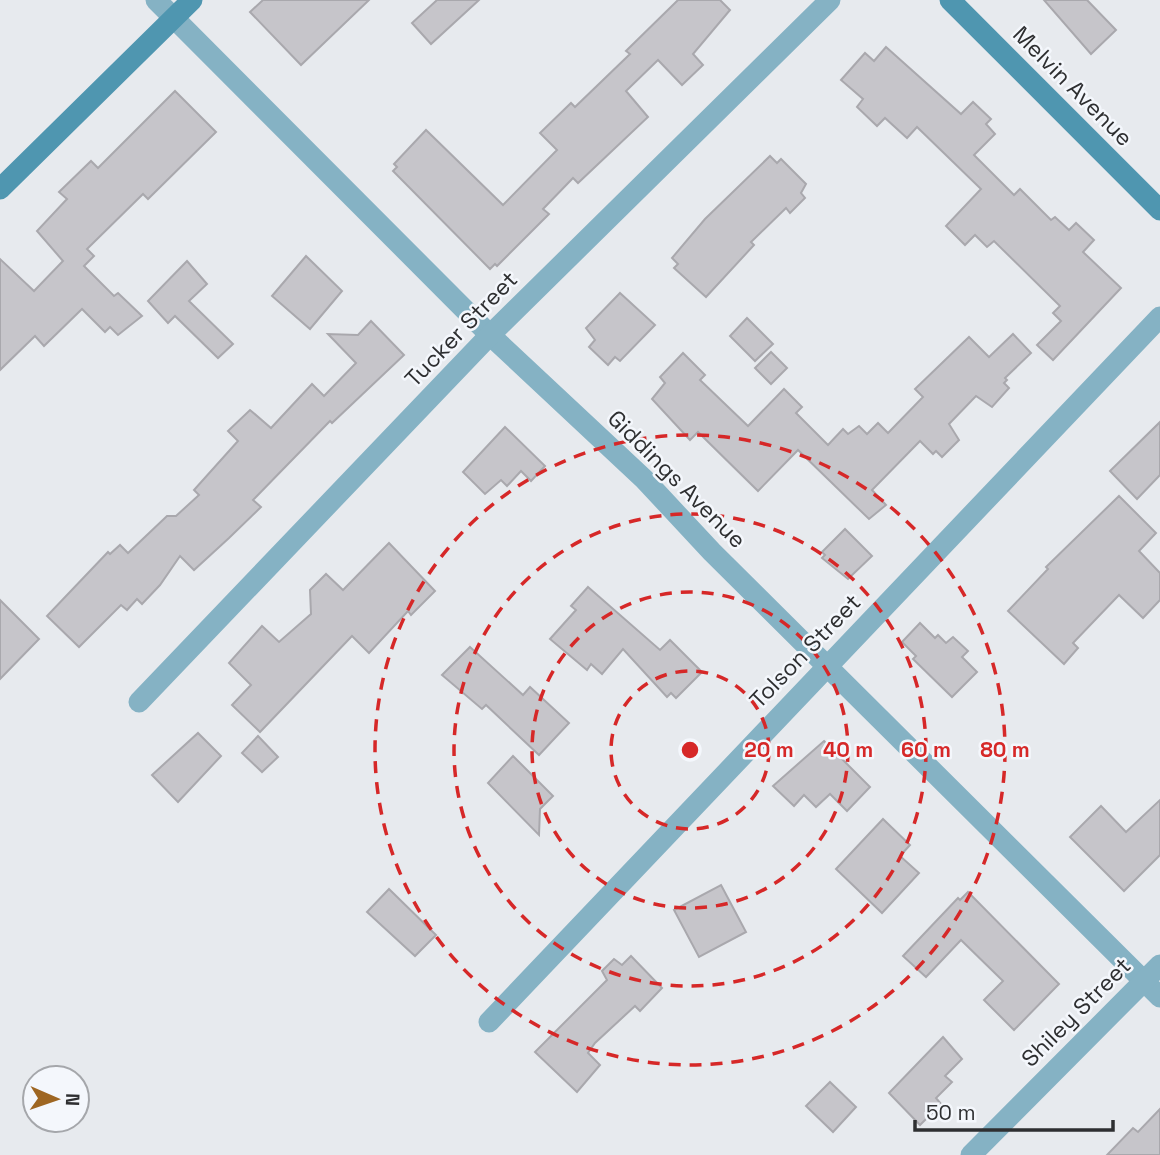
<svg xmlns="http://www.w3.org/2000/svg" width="1160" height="1155" font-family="'Space Grotesk',sans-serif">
  <rect width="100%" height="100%" fill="#e7eaee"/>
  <g fill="#c6c5ca" stroke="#a9a8ad" stroke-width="2">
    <path d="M 263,0 L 369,0 L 301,65 L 250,12 Z"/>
    <path d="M 437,0 L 479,0 L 431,44 L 412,23 Z"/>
    <path d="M 678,0 L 720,0 L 730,10 L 693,54 L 703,65 L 682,85 L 658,60 L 626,91 L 648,117 L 578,183 L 573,178 L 543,209 L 549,214 L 497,266 L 495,264 L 490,269 L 393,171 L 397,167 L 394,164 L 426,130 L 503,205 L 557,150 L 540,133 L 571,103 L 575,107 L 630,54 L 626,51 Z"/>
    <path d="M 1044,0 L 1087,0 L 1116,30 L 1091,54 Z"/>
    <path d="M 886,47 L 961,114 L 973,102 L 991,119 L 986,124 L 995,134 L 974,155 L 1014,195 L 1020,189 L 1051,220 L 1055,217 L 1069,230 L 1076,223 L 1094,240 L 1083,252 L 1121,288 L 1053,360 L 1037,345 L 1061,321 L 1053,313 L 1060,306 L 994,241 L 987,247 L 975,235 L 965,245 L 946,226 L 981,189 L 917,127 L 907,138 L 885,118 L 877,126 L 857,107 L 863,99 L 841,80 L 865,53 L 874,61 Z"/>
    <path d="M 175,91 L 216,132 L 148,199 L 143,194 L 87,249 L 94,256 L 84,266 L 114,296 L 118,293 L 142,316 L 118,335 L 110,327 L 105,332 L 82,309 L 44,346 L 35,336 L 0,370 L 0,259 L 34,291 L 63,261 L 37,231 L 67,199 L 59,192 L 91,161 L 98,168 Z"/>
    <path d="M 770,156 L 777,163 L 781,159 L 806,184 L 801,193 L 805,198 L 790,213 L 786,208 L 751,242 L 754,245 L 706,297 L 674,268 L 678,264 L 672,258 L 705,219 Z"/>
    <path d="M 306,256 L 342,291 L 310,329 L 272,296 Z"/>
    <path d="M 187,261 L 207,284 L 189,301 L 233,344 L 218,358 L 175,316 L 168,323 L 148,301 Z"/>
    <path d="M 620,293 L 655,325 L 620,361 L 615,357 L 608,365 L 589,347 L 595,340 L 586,328 Z"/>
    <path d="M 747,318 L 773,344 L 755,361 L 730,336 Z"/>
    <path d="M 371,321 L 404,355 L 332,423 L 330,421 L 253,500 L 261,507 L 229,538 L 194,570 L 180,556 L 160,585 L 142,604 L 137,599 L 127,610 L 121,605 L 79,647 L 47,616 L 108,552 L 110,554 L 120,545 L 128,553 L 167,516 L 176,516 L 199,495 L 194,490 L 238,441 L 228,431 L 250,410 L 271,428 L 312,384 L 324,396 L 356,363 L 328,334 L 358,335 Z"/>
    <path d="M 1013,334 L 1031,353 L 1005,378 L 1007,380 L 1004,383 L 1009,388 L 992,407 L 976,396 L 949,424 L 959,440 L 942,457 L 936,451 L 933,454 L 920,441 L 872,490 L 886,505 L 869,519 L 798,450 L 758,491 L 698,432 L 690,440 L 652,399 L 665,383 L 660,377 L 683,353 L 705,375 L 700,380 L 748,426 L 784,389 L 802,407 L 796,413 L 828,445 L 843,429 L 848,434 L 859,426 L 867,434 L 878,423 L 888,433 L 923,397 L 915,389 L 969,337 L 989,357 Z"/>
    <path d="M 771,352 L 787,368 L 771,384 L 755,368 Z"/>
    <path d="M 1160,422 L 1160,475 L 1137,499 L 1110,471 Z"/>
    <path d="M 505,427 L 545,466 L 531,481 L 521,471 L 507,486 L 501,480 L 485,494 L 463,472 Z"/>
    <path d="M 1119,496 L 1156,533 L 1139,551 L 1160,573 L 1160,600 L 1143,618 L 1119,595 L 1073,643 L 1078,648 L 1064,664 L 1008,611 L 1048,569 L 1046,567 Z"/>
    <path d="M 845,529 L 872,556 L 848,579 L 822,558 L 825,555 L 822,552 Z"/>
    <path d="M 389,543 L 435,591 L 411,615 L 408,611 L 369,653 L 352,636 L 260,732 L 232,705 L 251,685 L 229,663 L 262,626 L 279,642 L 311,614 L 310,590 L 326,574 L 343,590 Z"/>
    <path d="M 588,587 L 660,650 L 670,640 L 702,672 L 676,698 L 671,693 L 667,697 L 623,649 L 602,674 L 591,664 L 587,670 L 550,639 L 576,610 L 571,606 Z"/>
    <path d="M 0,600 L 39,639 L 0,679 Z"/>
    <path d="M 920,623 L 935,638 L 938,635 L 946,643 L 953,637 L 968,651 L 962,657 L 977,672 L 952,697 L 913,659 L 916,656 L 902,642 Z"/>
    <path d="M 470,647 L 523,695 L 530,687 L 569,723 L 539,755 L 486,705 L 482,709 L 442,675 Z"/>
    <path d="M 198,733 L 221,756 L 178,802 L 152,775 Z"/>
    <path d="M 258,736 L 278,757 L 262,772 L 242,753 Z"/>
    <path d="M 824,741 L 870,787 L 847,811 L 830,794 L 816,807 L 804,795 L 794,806 L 773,786 Z"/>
    <path d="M 513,756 L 553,796 L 540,809 L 539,835 L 488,783 Z"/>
    <path d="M 1160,800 L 1160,855 L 1124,891 L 1070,837 L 1101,806 L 1126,832 Z"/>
    <path d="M 883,819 L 910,845 L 900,856 L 919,873 L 882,913 L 836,869 Z"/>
    <path d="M 721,885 L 746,932 L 699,957 L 674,910 Z"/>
    <path d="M 389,889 L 436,935 L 415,956 L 367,912 Z"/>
    <path d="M 968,892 L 1059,984 L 1014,1030 L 984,1000 L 1003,981 L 961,940 L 926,977 L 903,956 L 958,898 L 960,900 Z"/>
    <path d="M 631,956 L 662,988 L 640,1011 L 635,1006 L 595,1043 L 588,1053 L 600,1065 L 577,1092 L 535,1052 L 607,980 L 602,971 L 614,959 L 622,965 Z"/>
    <path d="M 943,1037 L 962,1059 L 945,1076 L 952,1082 L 936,1098 L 941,1104 L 920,1125 L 889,1093 Z"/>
    <path d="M 830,1082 L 856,1107 L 833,1132 L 806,1106 Z"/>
    <path d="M 1160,1109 L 1160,1155 L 1107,1155 L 1133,1128 L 1138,1132 Z"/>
  </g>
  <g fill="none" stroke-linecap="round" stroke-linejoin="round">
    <g stroke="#85b2c4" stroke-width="21">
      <path d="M 156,0 L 490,335 L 644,479 L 712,552 L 1160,997"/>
      <path d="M 139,702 L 490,335 L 830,0"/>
      <path d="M 489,1022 L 1160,317"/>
      <path d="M 971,1155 L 1160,965"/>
    </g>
    <g stroke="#4f96b0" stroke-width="21">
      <path d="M 950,0 L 1160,210"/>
      <path d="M 0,189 L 192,0"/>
    </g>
  </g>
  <g fill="none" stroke="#d62828" stroke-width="3.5" stroke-dasharray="12 9">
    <circle cx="690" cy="750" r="79"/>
    <circle cx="690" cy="750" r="158"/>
    <circle cx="690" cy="750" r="236"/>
    <circle cx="690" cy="750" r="315"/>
  </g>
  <g text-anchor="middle" stroke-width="5" stroke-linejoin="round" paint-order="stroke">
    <g font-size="23" fill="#2e2f31" stroke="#f4f7fc">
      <text transform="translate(1073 86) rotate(45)" y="8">Melvin Avenue</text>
      <text transform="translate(461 329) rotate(-46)" y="8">Tucker Street</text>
      <text transform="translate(677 479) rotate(45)" y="8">Giddings Avenue</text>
      <text transform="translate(805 651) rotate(-46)" y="8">Tolson Street</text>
      <text transform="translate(1076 1012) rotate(-45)" y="8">Shiley Street</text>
    </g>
  </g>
  <circle cx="690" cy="750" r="10" fill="#d62828" stroke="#f4f7fc" stroke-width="3.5"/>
  <g font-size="21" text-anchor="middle" font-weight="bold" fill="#d62828" stroke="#f4f7fc" stroke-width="5" stroke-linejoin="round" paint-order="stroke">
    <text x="769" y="757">20 m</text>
    <text x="848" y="757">40 m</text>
    <text x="926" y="757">60 m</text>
    <text x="1005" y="757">80 m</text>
  </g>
  <g transform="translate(56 1099) rotate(92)"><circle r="33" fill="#f4f7fc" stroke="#a5a7ab" stroke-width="2"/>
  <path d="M0-5L12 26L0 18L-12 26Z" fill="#9e6622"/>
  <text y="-10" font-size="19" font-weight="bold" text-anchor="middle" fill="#2e2f31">N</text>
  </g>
  <path d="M915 1120v10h198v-10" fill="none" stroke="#2e2f31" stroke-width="3.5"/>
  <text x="926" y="1120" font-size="21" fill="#2e2f31" stroke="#f4f7fc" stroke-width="5" paint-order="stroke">50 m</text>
</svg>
